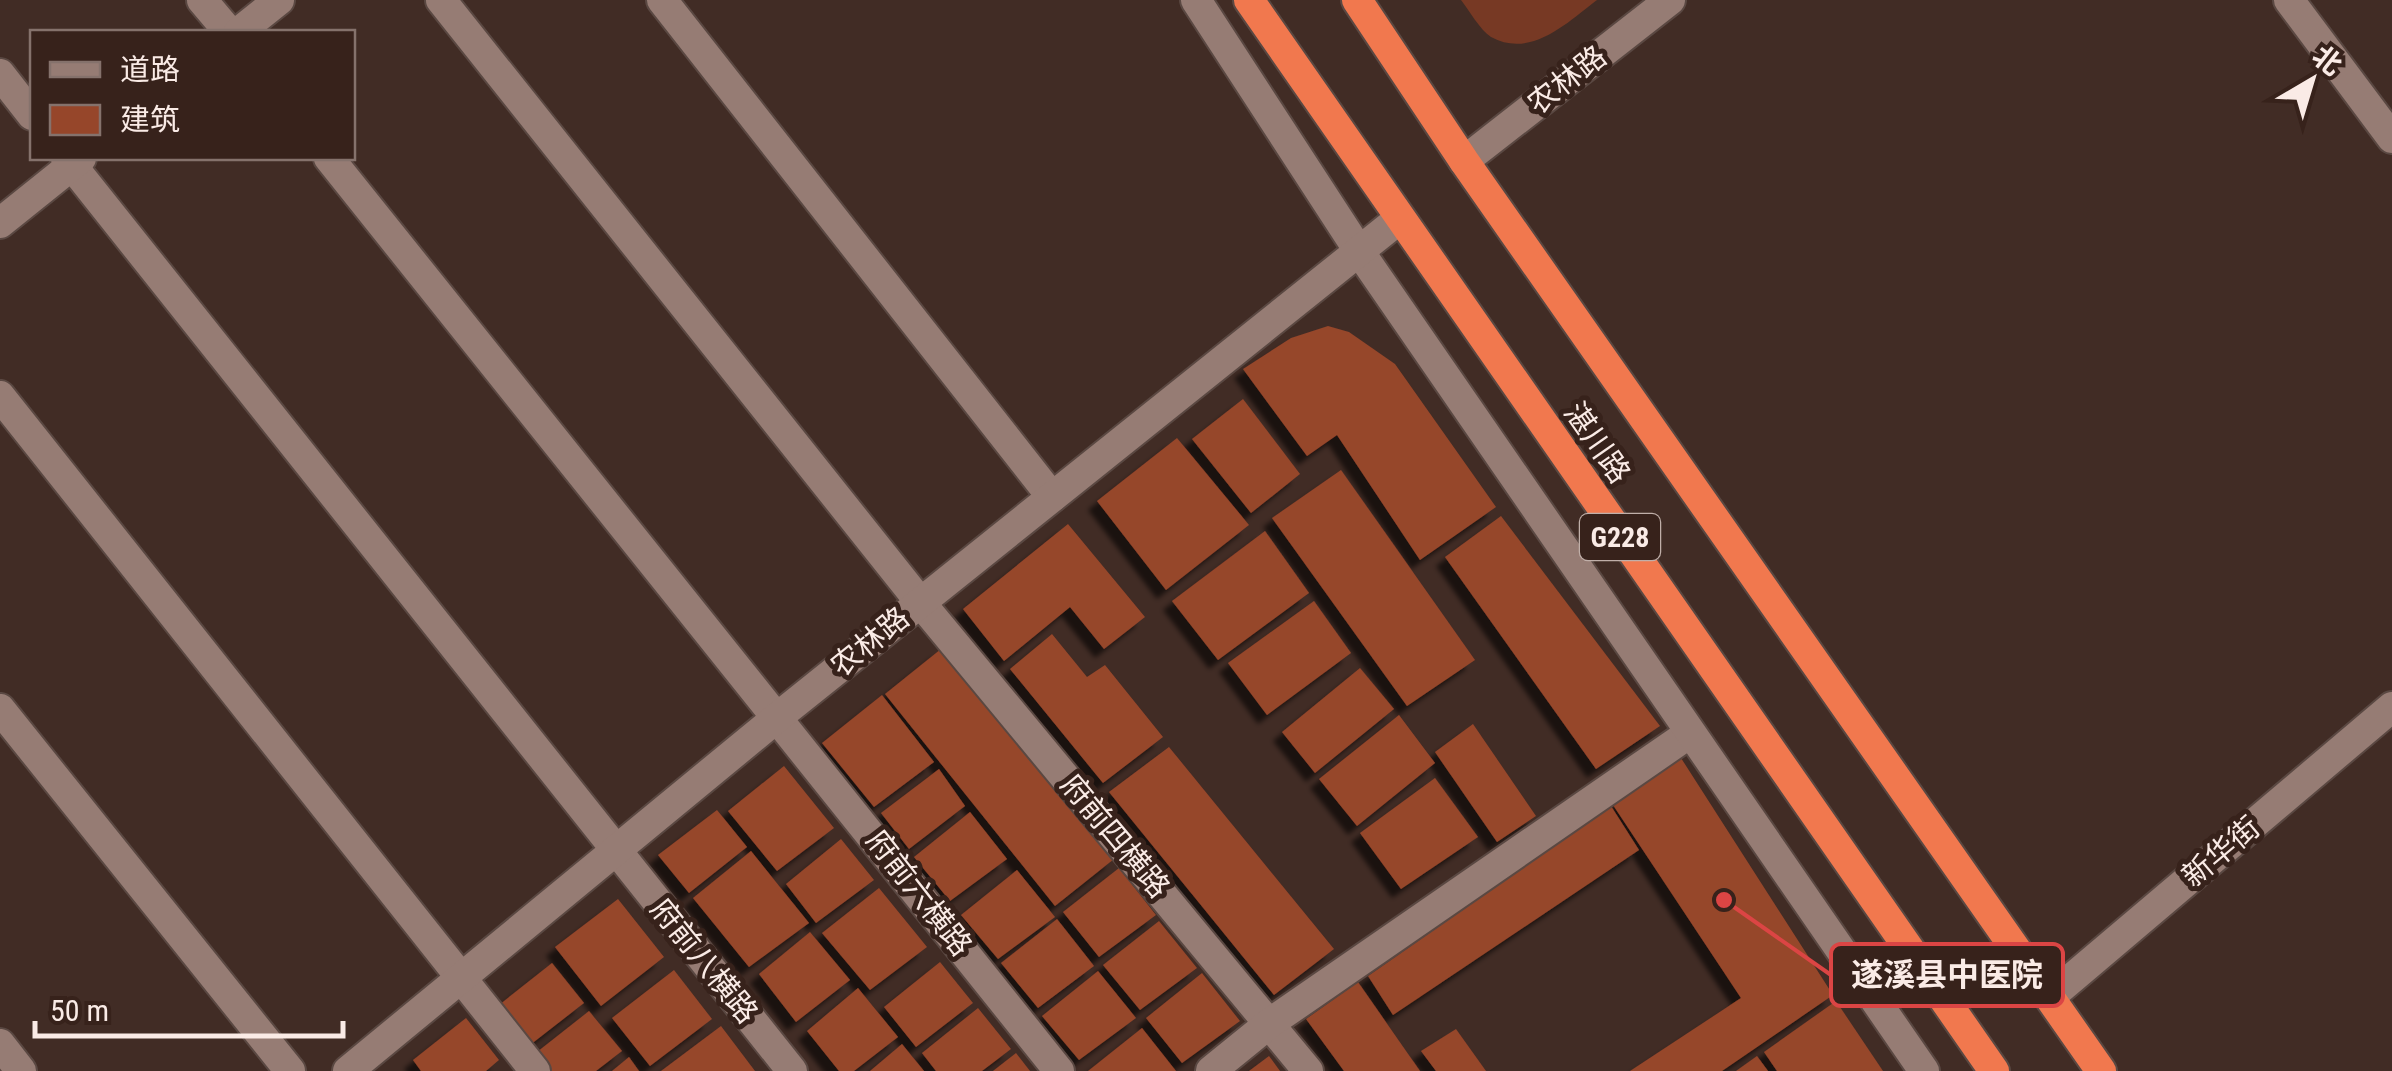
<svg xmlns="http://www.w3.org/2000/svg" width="2392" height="1071" font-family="'Roboto Condensed','Noto Sans SC',sans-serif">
  <defs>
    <filter id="shadow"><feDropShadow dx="-9" dy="9" stdDeviation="2.5" flood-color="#0009"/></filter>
  </defs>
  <rect width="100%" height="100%" fill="#412c25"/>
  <path fill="#773924" d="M 1461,0 L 1597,0 C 1568,22 1531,59 1491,37 C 1480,30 1469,10 1461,0 Z"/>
  <g fill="#96462a" filter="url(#shadow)">
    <path d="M 1328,326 L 1349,332 L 1395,364 L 1496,507 L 1420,560 L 1337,435 L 1307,456 L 1243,369 L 1291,338 Z"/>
    <path d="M 1243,399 L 1300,474 L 1251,513 L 1192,439 Z"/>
    <path d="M 1177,438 L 1249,525 L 1166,590 L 1097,501 Z"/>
    <path d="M 1341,470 L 1475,660 L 1407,706 L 1272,518 Z"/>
    <path d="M 1501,516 L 1660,726 L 1596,769 L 1445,557 Z"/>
    <path d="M 1068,524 L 1145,617 L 1104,649 L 1070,607 L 1004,661 L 963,609 Z"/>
    <path d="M 1265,531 L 1309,593 L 1218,660 L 1172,601 Z"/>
    <path d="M 1314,601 L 1351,653 L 1267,715 L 1228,663 Z"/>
    <path d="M 1052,634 L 1087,677 L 1105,665 L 1163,737 L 1103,783 L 1010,669 Z"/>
    <path d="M 941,649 L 1114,859 L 1055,906 L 885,694 Z"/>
    <path d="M 1360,668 L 1394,709 L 1315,773 L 1282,732 Z"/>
    <path d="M 882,695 L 934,762 L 874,807 L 822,743 Z"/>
    <path d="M 1399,715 L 1435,763 L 1357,826 L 1319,779 Z"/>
    <path d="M 1473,724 L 1536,816 L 1497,842 L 1435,752 Z"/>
    <path d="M 1169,747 L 1334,949 L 1274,995 L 1109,792 Z"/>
    <path d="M 1681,758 L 1833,995 L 1722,1071 L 1630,1071 L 1741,998 L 1613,805 Z"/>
    <path d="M 784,766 L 834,828 L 777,871 L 728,811 Z"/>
    <path d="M 939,769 L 965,806 L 909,849 L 881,813 Z"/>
    <path d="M 1435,778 L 1478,837 L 1401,889 L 1360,833 Z"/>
    <path d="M 1611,806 L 1639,850 L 1393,1015 L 1368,976 Z"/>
    <path d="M 717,810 L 747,847 L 689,893 L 658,855 Z"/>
    <path d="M 970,812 L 1007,859 L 950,901 L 914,857 Z"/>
    <path d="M 841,839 L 874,880 L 816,923 L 786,884 Z"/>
    <path d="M 751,851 L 809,923 L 749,967 L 693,898 Z"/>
    <path d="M 1119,868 L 1156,915 L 1099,957 L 1063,912 Z"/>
    <path d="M 1017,870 L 1055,917 L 998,959 L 961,915 Z"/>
    <path d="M 879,888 L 927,947 L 870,990 L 822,933 Z"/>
    <path d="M 618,899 L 664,957 L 601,1006 L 555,947 Z"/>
    <path d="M 1057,919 L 1094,966 L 1038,1008 L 1001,963 Z"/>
    <path d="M 1159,921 L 1197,968 L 1140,1010 L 1103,965 Z"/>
    <path d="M 810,932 L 850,980 L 796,1022 L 759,974 Z"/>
    <path d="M 940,962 L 973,1003 L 916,1047 L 884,1007 Z"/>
    <path d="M 552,963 L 584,1003 L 530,1045 L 499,1005 Z"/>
    <path d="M 674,970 L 712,1019 L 650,1066 L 612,1018 Z"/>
    <path d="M 1098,971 L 1136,1018 L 1079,1060 L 1042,1016 Z"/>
    <path d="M 1202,973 L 1240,1021 L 1182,1063 L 1146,1018 Z"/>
    <path d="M 1358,982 L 1420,1071 L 1344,1071 L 1306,1019 Z"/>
    <path d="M 858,988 L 898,1037 L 854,1071 L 839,1071 L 807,1031 Z"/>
    <path d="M 1836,1001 L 1883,1071 L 1777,1071 L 1764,1052 Z"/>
    <path d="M 978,1008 L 1011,1049 L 982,1071 L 936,1071 L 922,1053 Z"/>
    <path d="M 589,1011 L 622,1051 L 596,1071 L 551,1071 L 537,1052 Z"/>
    <path d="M 466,1018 L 499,1060 L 486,1071 L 421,1071 L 413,1060 Z"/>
    <path d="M 721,1026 L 755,1071 L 661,1071 Z"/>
    <path d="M 1142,1028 L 1176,1071 L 1088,1071 Z"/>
    <path d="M 1456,1029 L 1486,1071 L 1436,1071 L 1421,1051 Z"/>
    <path d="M 902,1044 L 924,1071 L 870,1071 Z"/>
    <path d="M 1016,1053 L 1030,1071 L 993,1071 Z"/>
    <path d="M 1269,1056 L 1280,1071 L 1249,1071 Z"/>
    <path d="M 1757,1056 L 1768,1071 L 1736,1071 Z"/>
    <path d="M 629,1057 L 639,1071 L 612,1071 Z"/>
  </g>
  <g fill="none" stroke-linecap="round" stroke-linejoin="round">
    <defs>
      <g id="street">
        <path d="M 202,0 L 229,32"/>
        <path d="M 441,0 L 920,602 L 1308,1071"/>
        <path d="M 662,0 L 1052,497"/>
        <path d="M 2289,0 L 2392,138"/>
        <path d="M 239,32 L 279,0"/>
        <path d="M 0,74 L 32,115"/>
        <path d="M 66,158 L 792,1071"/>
        <path d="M 329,158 L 1059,1071"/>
        <path d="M 0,223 L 81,158"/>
        <path d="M 0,396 L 535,1071"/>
        <path d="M 0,709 L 290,1071"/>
        <path d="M 2051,996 L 2392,707"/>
        <path d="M 0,1044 L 21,1071"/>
        <path d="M 1211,1071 L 1270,1023 L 1690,733"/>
      </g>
      <g id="secondary">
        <path d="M 1196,0 L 1359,251 L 1924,1071"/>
        <path d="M 1464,161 L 1670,0"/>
        <path d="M 348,1071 L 779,716 L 1398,220"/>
      </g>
      <g id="highway">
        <path d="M 1249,0 L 1994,1071"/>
        <path d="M 1357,0 L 1464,161 L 2101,1071"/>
      </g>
    </defs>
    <use href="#street" stroke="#5a4842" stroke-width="34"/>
    <use href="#secondary" stroke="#5a4842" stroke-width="34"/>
    <use href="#highway" stroke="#5a4842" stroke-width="34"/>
    <use href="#street" stroke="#967c74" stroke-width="30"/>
    <use href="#secondary" stroke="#967c74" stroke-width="30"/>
    <use href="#highway" stroke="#f1784e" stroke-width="30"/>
  </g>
  <g text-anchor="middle" stroke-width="10" stroke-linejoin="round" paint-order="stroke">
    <rect fill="#37221b" stroke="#c0afa9" stroke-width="2.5" x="1580" y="514" width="80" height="46" rx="8"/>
    <g font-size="28" font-weight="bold" fill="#faebe6">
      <text x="1620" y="547">G228</text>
    </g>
    <g font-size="30" fill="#faebe6" stroke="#37221b">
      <text transform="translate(1567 80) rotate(-38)" y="10">农林路</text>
      <text transform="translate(1597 443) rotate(55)" y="10">湛川路</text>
      <text transform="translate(870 642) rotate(-39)" y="10">农林路</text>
      <text transform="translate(1115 836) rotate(50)" y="10">府前四横路</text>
      <text transform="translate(2221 852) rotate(-40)" y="10">新华街</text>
      <text transform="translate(919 893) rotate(52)" y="10">府前六横路</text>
      <text transform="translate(704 961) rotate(51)" y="10">府前八横路</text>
    </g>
  </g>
  <path fill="none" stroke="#db4544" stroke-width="4" d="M1724 900L1831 975"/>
  <circle fill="#db4544" stroke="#37221b" stroke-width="4" cx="1724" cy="900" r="10"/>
  <rect fill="#37221b" stroke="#db4544" stroke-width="4" x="1831" y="944" width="232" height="62" rx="10"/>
  <g font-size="32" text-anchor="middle" font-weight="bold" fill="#faebe6">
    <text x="1947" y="986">遂溪县中医院</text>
  </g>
  <rect x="30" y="30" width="325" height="130" fill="#37221b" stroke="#85726c" stroke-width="2.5"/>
  <rect x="50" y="62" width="50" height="15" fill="#967c74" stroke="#85726c" stroke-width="2.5"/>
  <text x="120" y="80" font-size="30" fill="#faebe6">道路</text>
  <rect x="50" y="105" width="50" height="30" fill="#96462a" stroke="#85726c" stroke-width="2.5"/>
  <text x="120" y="130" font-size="30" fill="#faebe6">建筑</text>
  <g transform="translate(2312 80) rotate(38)" stroke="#37221b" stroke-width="8" paint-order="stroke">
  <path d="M0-8L18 38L0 25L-18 38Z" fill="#faebe6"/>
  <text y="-15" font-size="28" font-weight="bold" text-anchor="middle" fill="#faebe6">北</text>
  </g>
  <path d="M35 1021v15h308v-15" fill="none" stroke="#faebe6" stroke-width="5"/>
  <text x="50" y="1021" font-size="30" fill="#faebe6" stroke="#37221b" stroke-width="8" paint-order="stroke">50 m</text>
</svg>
